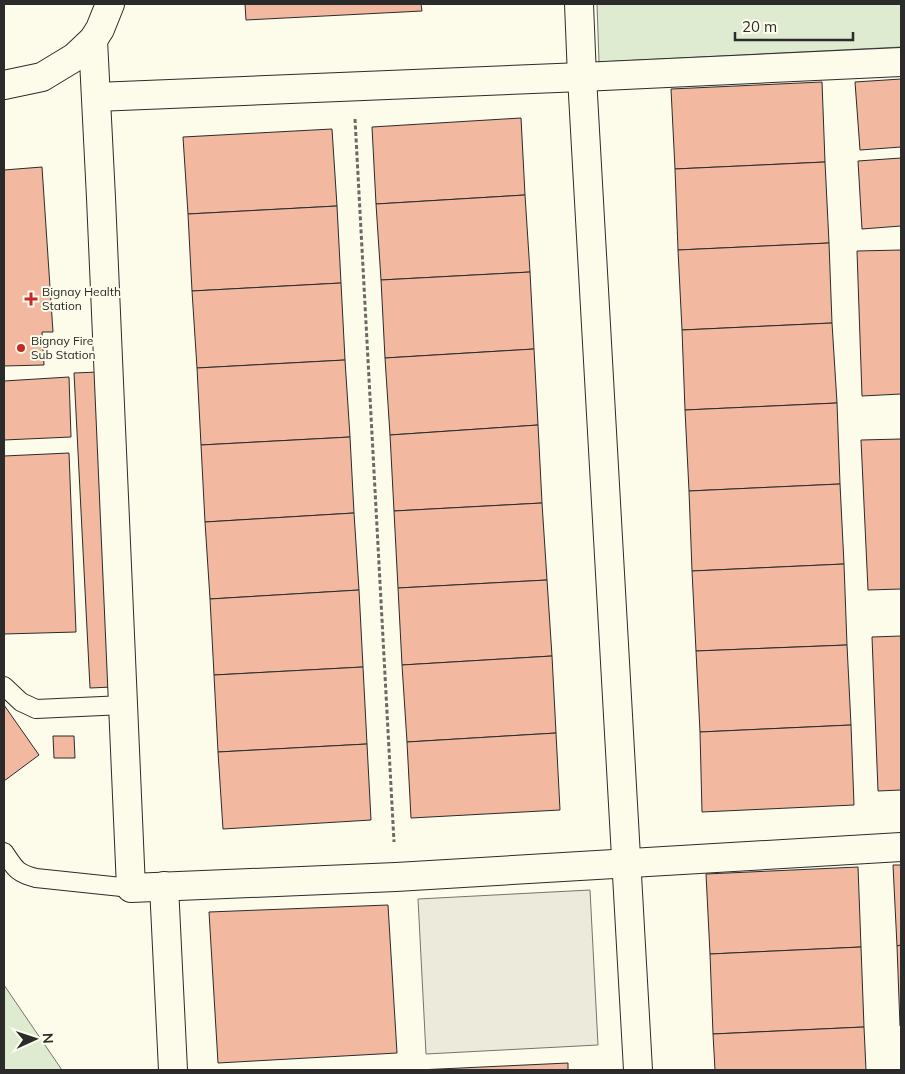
<svg xmlns="http://www.w3.org/2000/svg" width="905" height="1074" font-family="Mulish,sans-serif">
  <rect width="100%" height="100%" fill="#fdfbea"/>
  <g fill="#deebd1" stroke="#74746e">
    <path d="M 597,4 L 901,4 L 901,47 L 599,62 Z"/>
    <path d="M 4,985 L 62,1070 L 4,1070 Z"/>
  </g>
  <path fill="#eceadb" stroke="#74746e" d="M 590,890 L 598,1045 L 426,1054 L 418,899 Z"/>
  <g fill="#f2b8a0" stroke="#2b2b2b">
    <path d="M 245,4 L 421,4 L 422,11 L 246,20 Z"/>
    <path d="M 901,79 L 901,147 L 860,150 L 855,82 Z"/>
    <path d="M 822,82 L 825,162 L 675,169 L 671,89 Z"/>
    <path d="M 521,118 L 525,195 L 376,204 L 372,127 Z"/>
    <path d="M 332,129 L 337,206 L 188,214 L 183,137 Z"/>
    <path d="M 901,158 L 901,226 L 862,229 L 858,161 Z"/>
    <path d="M 825,162 L 829,243 L 678,250 L 675,169 Z"/>
    <path d="M 42,167 L 53,332 L 42,332 L 44,365 L 4,366 L 4,170 Z"/>
    <path d="M 525,195 L 530,272 L 381,280 L 376,204 Z"/>
    <path d="M 337,206 L 341,283 L 192,291 L 188,214 Z"/>
    <path d="M 829,243 L 832,323 L 682,330 L 678,250 Z"/>
    <path d="M 901,250 L 901,394 L 862,396 L 857,251 Z"/>
    <path d="M 530,272 L 534,349 L 385,358 L 381,280 Z"/>
    <path d="M 341,283 L 345,360 L 197,368 L 192,291 Z"/>
    <path d="M 832,323 L 837,403 L 685,410 L 682,330 Z"/>
    <path d="M 534,349 L 538,425 L 390,435 L 385,358 Z"/>
    <path d="M 345,360 L 350,437 L 201,445 L 197,368 Z"/>
    <path d="M 98,372 L 112,687 L 90,688 L 74,373 Z"/>
    <path d="M 69,377 L 71,437 L 4,440 L 4,381 Z"/>
    <path d="M 837,403 L 840,484 L 689,491 L 685,410 Z"/>
    <path d="M 538,425 L 542,503 L 394,511 L 390,435 Z"/>
    <path d="M 350,437 L 354,513 L 205,522 L 201,445 Z"/>
    <path d="M 901,439 L 901,589 L 868,590 L 861,440 Z"/>
    <path d="M 69,453 L 76,632 L 4,634 L 4,456 Z"/>
    <path d="M 840,484 L 844,564 L 692,571 L 689,491 Z"/>
    <path d="M 542,503 L 547,580 L 398,588 L 394,511 Z"/>
    <path d="M 354,513 L 359,590 L 210,599 L 205,522 Z"/>
    <path d="M 844,564 L 847,645 L 696,651 L 692,571 Z"/>
    <path d="M 547,580 L 552,656 L 402,665 L 398,588 Z"/>
    <path d="M 359,590 L 363,667 L 214,675 L 210,599 Z"/>
    <path d="M 901,636 L 901,790 L 878,791 L 872,637 Z"/>
    <path d="M 847,645 L 851,725 L 700,732 L 696,651 Z"/>
    <path d="M 552,656 L 556,733 L 407,742 L 402,665 Z"/>
    <path d="M 363,667 L 367,744 L 218,752 L 214,675 Z"/>
    <path d="M 4,705 L 39,755 L 4,781 Z"/>
    <path d="M 851,725 L 854,805 L 702,812 L 700,732 Z"/>
    <path d="M 556,733 L 560,810 L 411,818 L 407,742 Z"/>
    <path d="M 53,736 L 74,736 L 75,758 L 54,758 Z"/>
    <path d="M 367,744 L 371,820 L 223,829 L 218,752 Z"/>
    <path d="M 893,865 L 901,865 L 901,945 L 897,946 Z"/>
    <path d="M 858,867 L 861,947 L 710,954 L 706,874 Z"/>
    <path d="M 388,905 L 397,1053 L 218,1063 L 209,912 Z"/>
    <path d="M 901,945 L 901,1026 L 900,1026 L 897,946 Z"/>
    <path d="M 861,947 L 864,1027 L 713,1034 L 710,954 Z"/>
    <path d="M 864,1027 L 866,1070 L 715,1070 L 713,1034 Z"/>
    <path d="M 568,1063 L 568,1070 L 418,1070 Z"/>
  </g>
  <g fill="none" stroke-linecap="round" stroke-linejoin="round">
    <defs>
      <g id="lane">
        <path d="M 4,686 L 21,702 L 36,709 L 124,705"/>
        <path d="M 4,852 C 15,868 16,873 36,878 L 131,888"/>
      </g>
      <g id="street">
        <path d="M 579,4 L 582,77 L 638,1070"/>
        <path d="M 93,40 L 101,198 L 131,888 L 396,877 L 901,847"/>
        <path d="M 4,85 L 42,77 L 75,57 L 93,40 L 100,29 L 110,4"/>
        <path d="M 96,97 L 582,77 L 901,62"/>
        <path d="M 164,886 L 173,1070"/>
      </g>
    </defs>
    <use href="#lane" stroke="#2b2b2b" stroke-width="20"/>
    <use href="#street" stroke="#2b2b2b" stroke-width="30"/>
    <path stroke="#6a6964" stroke-width="3" stroke-dasharray="4 2.5" stroke-linecap="butt" d="M 355,119 L 394,842"/>
    <use href="#lane" stroke="#fdfbea" stroke-width="18"/>
    <use href="#street" stroke="#fdfbea" stroke-width="28"/>
  </g>
  <g fill="#c62828" stroke="#fdfbea" stroke-width="2">
    <path d="M28.5 291.5h5v5h5v5h-5v5h-5v-5h-5v-5h5z"/>
    <circle cx="21" cy="348" r="5"/>
  </g>
  <g text-anchor="middle" stroke-width="4" stroke-linejoin="round" paint-order="stroke">
    <g font-size="12" fill="#2b2b2b" stroke="#fdfbea" text-anchor="start">
      <text x="42" y="296">Bignay Health<tspan x="42" dy="14">Station</tspan></text>
      <text x="31" y="345">Bignay Fire<tspan x="31" dy="14">Sub Station</tspan></text>
    </g>
  </g>
  <rect width="905" height="1074" fill="none" stroke="#2b2b2b" stroke-width="10"/>
  <g transform="translate(35 1039) rotate(87)" stroke="#fdfbea" stroke-width="4" paint-order="stroke">
  <path d="M0-4L9 19L0 12L-9 19Z" fill="#2b2b2b"/>
  <text y="-8" font-size="14" font-weight="bold" text-anchor="middle" fill="#2b2b2b">N</text>
  </g>
  <path d="M735 32v8h118v-8" fill="none" stroke="#2b2b2b" stroke-width="2.5"/>
  <text x="742" y="32" font-size="15" fill="#2b2b2b" stroke="#fdfbea" stroke-width="4" paint-order="stroke">20 m</text>
</svg>
